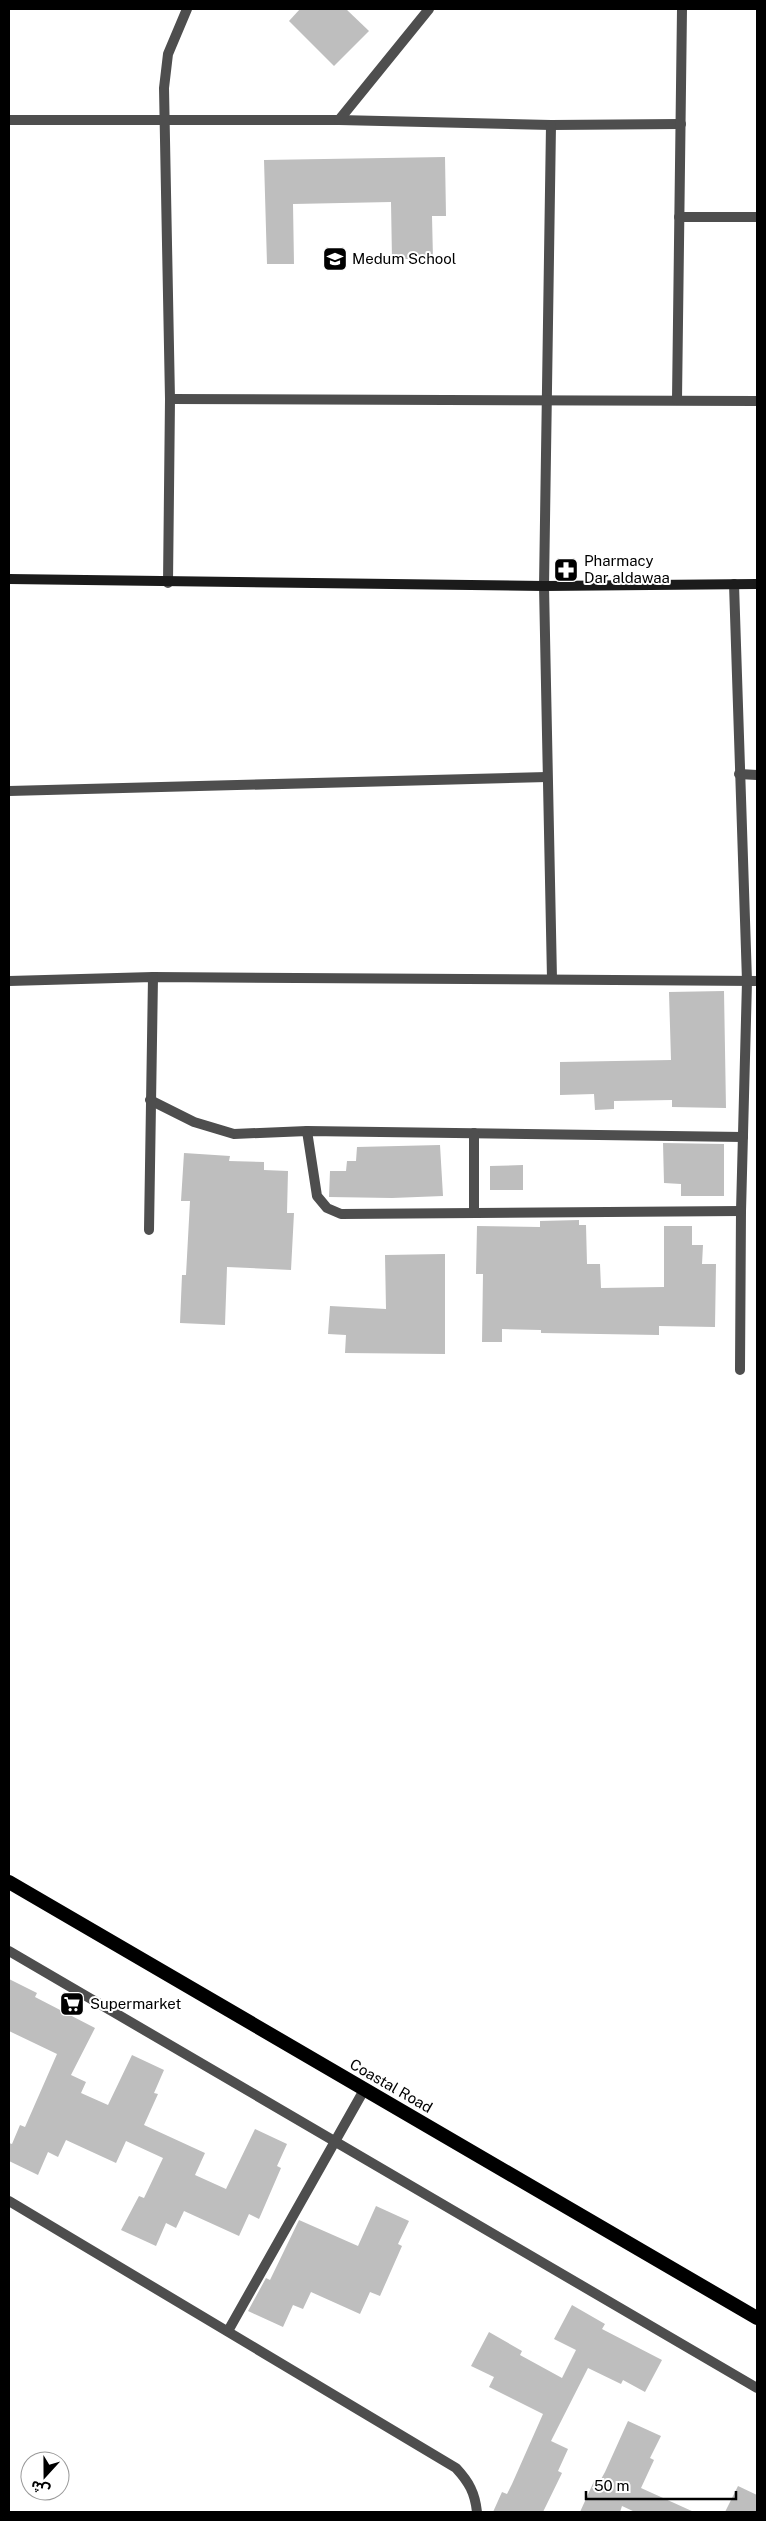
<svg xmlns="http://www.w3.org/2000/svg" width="766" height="2521" font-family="'Public Sans','Noto Sans Arabic',sans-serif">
  <rect width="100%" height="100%" fill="#fff"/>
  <g fill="#bebebe">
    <path d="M 300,9 L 346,9 L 369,31 L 334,66 L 289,21 Z"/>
    <path d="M 445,157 L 446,216 L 432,216 L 433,259 L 392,259 L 391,202 L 293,204 L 294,264 L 267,264 L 264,160 Z"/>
    <path d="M 724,991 L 726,1108 L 672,1107 L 672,1100 L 614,1101 L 614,1109 L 595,1110 L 594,1094 L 560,1095 L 560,1062 L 671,1060 L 669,992 Z"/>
    <path d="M 663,1143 L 724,1144 L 724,1196 L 681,1196 L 681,1184 L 664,1183 Z"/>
    <path d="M 440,1145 L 443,1196 L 392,1198 L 329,1197 L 330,1171 L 346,1171 L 347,1161 L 356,1161 L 357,1147 Z"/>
    <path d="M 184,1153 L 230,1156 L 229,1161 L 264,1162 L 264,1170 L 288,1171 L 287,1213 L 294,1213 L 291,1270 L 227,1267 L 225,1325 L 180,1323 L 182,1275 L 186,1275 L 190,1201 L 181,1201 Z"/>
    <path d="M 523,1165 L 523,1190 L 490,1190 L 490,1166 Z"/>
    <path d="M 579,1220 L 579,1225 L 586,1225 L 587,1264 L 600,1264 L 601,1288 L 664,1287 L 664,1226 L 692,1226 L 692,1245 L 703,1245 L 702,1264 L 716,1264 L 715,1327 L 659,1326 L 659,1335 L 541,1333 L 541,1330 L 502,1329 L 502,1342 L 482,1342 L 483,1274 L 476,1274 L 477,1226 L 540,1227 L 540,1221 Z"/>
    <path d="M 445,1254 L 445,1354 L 345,1353 L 346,1335 L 328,1334 L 330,1306 L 386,1309 L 385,1255 Z"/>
    <path d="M 9,1979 L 37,1993 L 35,1997 L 95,2028 L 71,2075 L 86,2082 L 81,2093 L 108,2105 L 132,2055 L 164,2070 L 154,2093 L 158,2094 L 144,2125 L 205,2153 L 195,2175 L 226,2189 L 255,2129 L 287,2144 L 277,2166 L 281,2168 L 259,2219 L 249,2214 L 239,2236 L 184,2211 L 176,2228 L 166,2223 L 156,2246 L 121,2230 L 139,2196 L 144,2198 L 163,2158 L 126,2141 L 116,2163 L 66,2140 L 58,2157 L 48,2152 L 38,2175 L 9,2161 L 9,2143 L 12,2144 L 20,2125 L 25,2127 L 57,2054 L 9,2031 Z"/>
    <path d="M 376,2206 L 409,2221 L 398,2244 L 402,2246 L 380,2296 L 370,2292 L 360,2314 L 311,2292 L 303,2309 L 293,2305 L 283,2327 L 248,2311 L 266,2278 L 270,2280 L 299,2220 L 358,2246 Z"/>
    <path d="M 572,2305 L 605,2324 L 602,2329 L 662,2360 L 645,2392 L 623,2380 L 621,2384 L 588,2368 L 551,2441 L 568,2449 L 558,2471 L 562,2473 L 543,2512 L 493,2512 L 502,2492 L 507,2494 L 512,2484 L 543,2414 L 489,2387 L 494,2377 L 471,2366 L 489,2332 L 522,2351 L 520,2355 L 562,2378 L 576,2350 L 554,2339 Z"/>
    <path d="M 628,2421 L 661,2436 L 650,2458 L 654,2460 L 641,2488 L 694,2512 L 635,2512 L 622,2506 L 620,2512 L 580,2512 L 595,2479 L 600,2481 L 605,2472 Z"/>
    <path d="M 738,2486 L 757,2495 L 757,2512 L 725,2512 Z"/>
  </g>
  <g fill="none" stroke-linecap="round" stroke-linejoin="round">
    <g stroke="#4e4e4e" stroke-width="10">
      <path d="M 9,120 L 339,120 L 551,125 L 681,124"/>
      <path d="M 339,120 L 429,9"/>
      <path d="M 551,125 L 544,586 L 552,979"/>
      <path d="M 679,217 L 757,217"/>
      <path d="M 170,399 L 757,401"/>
      <path d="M 677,400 L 682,9"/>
      <path d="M 168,583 L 170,399 L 164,88 L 168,54 L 187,9"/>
      <path d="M 734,584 L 747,981 L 741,1211 L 740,1370"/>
      <path d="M 739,774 L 757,775"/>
      <path d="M 9,791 L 547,777"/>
      <path d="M 9,981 L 153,977 L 757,981"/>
      <path d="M 150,1100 L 194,1122 L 234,1134 L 307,1131 L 743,1137"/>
      <path d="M 307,1131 L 317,1196 L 327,1208 L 341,1214 L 741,1211"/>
      <path d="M 474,1133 L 474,1213"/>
      <path d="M 149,1230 L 153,977"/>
      <path d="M 9,1951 L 757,2388"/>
      <path d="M 9,2201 L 456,2468 C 469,2482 475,2493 477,2512"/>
      <path d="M 228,2331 L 364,2090"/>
    </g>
    <path stroke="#1b1b1b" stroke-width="10" d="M 9,579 L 544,586 L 757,584"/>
    <path stroke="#000" stroke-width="14" d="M 9,1882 L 757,2318"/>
  </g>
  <defs>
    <symbol id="school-square" viewBox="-11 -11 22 22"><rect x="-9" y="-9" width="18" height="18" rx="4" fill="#000" stroke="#fff"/><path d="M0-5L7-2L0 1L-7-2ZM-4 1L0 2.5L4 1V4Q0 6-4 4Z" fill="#fff"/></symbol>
    <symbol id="pharmacy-square" viewBox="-11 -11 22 22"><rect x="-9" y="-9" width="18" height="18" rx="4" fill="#000" stroke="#fff"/><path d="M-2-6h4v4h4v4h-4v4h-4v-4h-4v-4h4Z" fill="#fff"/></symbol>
    <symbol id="supermarket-square" viewBox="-11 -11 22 22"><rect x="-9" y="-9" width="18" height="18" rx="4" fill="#000" stroke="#fff"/><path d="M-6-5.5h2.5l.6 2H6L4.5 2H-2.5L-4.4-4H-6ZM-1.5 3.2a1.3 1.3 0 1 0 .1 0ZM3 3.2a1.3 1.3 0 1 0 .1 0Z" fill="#fff"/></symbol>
  </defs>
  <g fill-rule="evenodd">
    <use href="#school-square" x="321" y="245" width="28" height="28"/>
    <use href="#pharmacy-square" x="552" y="556" width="28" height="28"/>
    <use href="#supermarket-square" x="58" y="1990" width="28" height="28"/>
  </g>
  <g text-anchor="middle" stroke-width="4" stroke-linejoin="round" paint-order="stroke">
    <g font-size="15" fill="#000" stroke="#fff" text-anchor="start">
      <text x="352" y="264">Medum School</text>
      <text x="584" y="566">Pharmacy<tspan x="584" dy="17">Dar aldawaa</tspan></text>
      <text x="90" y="2009">Supermarket</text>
    </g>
    <g font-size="15" fill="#000" stroke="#fff">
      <text transform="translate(391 2086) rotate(30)" y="5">Coastal Road</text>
    </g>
  </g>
  <rect width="766" height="2521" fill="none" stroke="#000000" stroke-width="20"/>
  <g transform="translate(45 2476) rotate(201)"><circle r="24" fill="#ffffff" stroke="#999999"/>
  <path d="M0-4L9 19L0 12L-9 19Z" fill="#000000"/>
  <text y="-8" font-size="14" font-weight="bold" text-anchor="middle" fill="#000000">ش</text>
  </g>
  <path d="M586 2491v8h150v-8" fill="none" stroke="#000000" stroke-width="2.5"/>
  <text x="594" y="2491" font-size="15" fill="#000000" stroke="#ffffff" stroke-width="4" paint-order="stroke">50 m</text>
</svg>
